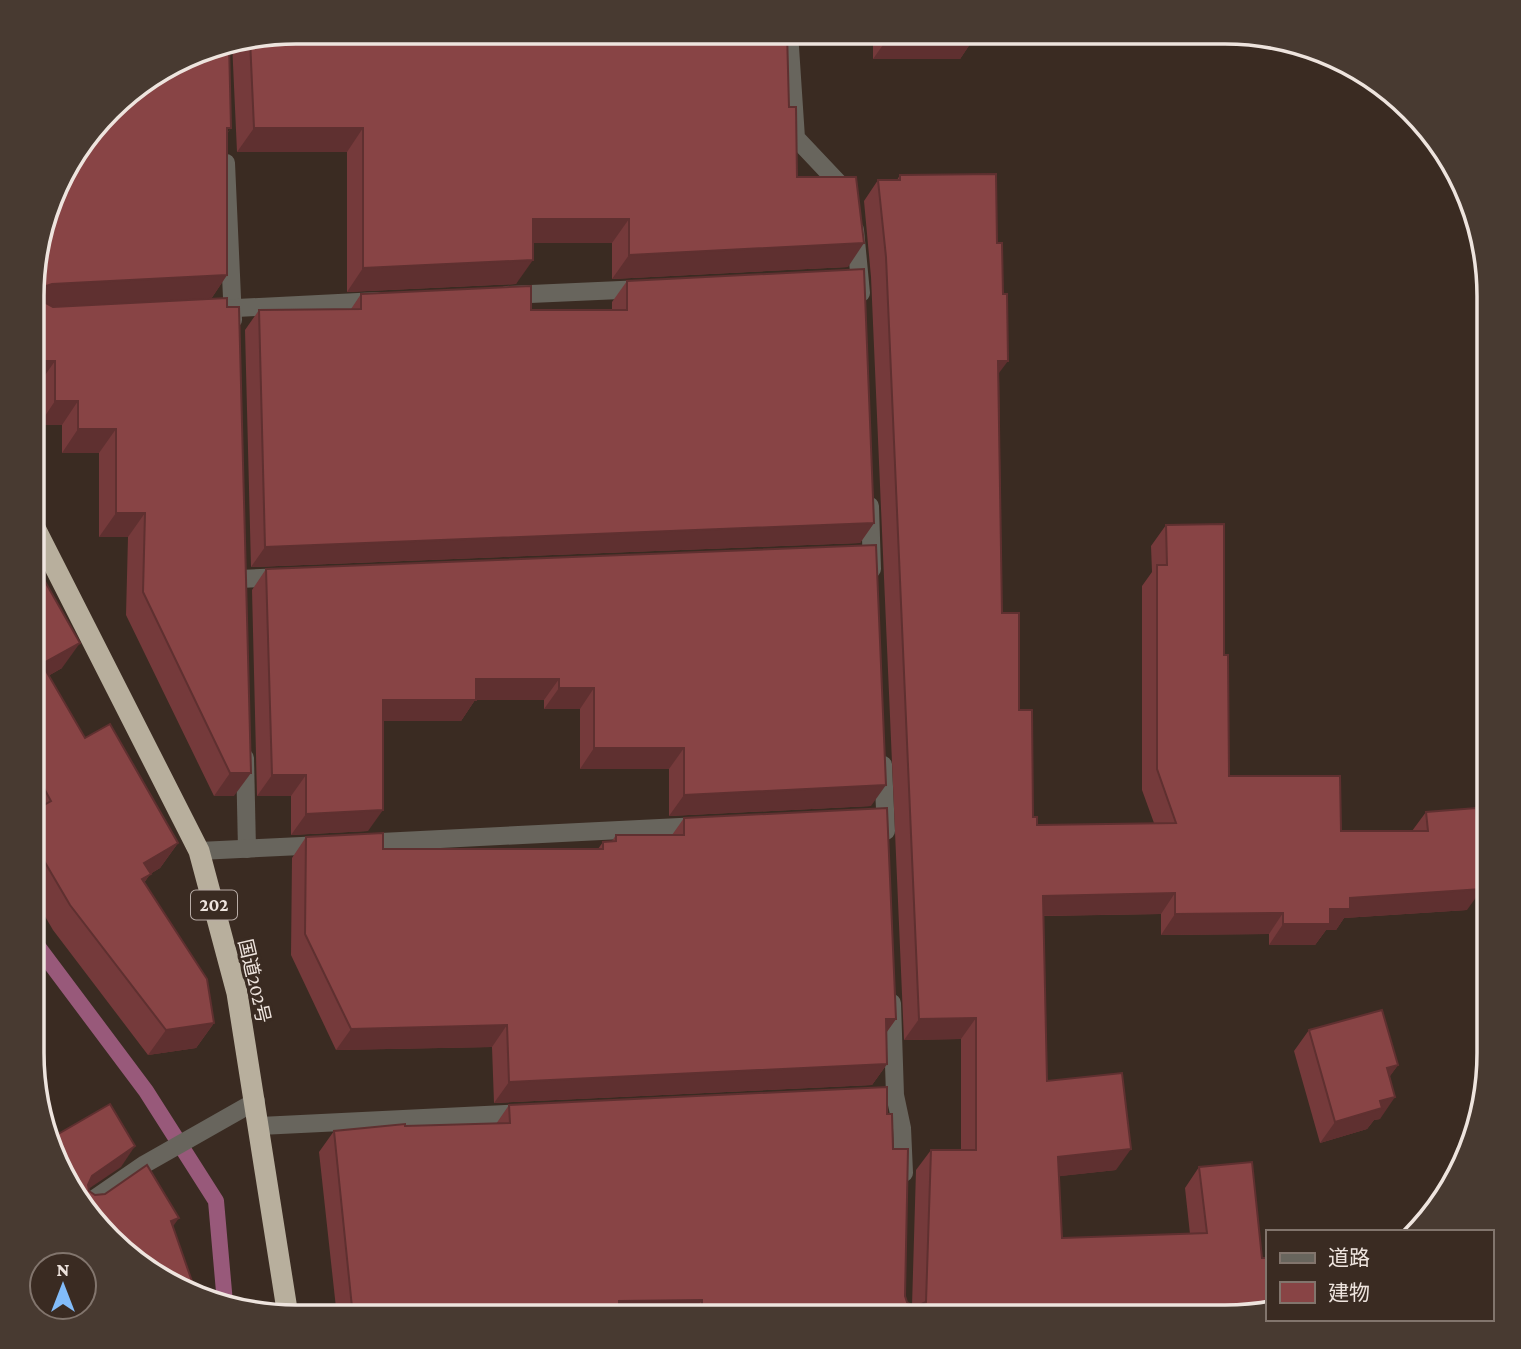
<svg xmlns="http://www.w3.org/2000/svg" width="1521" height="1349" font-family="'Crimson Pro','Noto Sans JP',serif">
  <rect width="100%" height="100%" fill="#3a2b22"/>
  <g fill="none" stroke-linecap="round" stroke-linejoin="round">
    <path stroke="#98597a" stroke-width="16" d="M 33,940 L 146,1091 L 216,1201 L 225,1303"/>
    <g stroke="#68655d" stroke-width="18">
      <path d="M 789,32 L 796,138 L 848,193"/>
      <path d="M 226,163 L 233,320"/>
      <path d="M 855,230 L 861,293"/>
      <path d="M 507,295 L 643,289"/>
      <path d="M 217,309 L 378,301"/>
      <path d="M 870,506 L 872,569"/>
      <path d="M 240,579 L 284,577"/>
      <path d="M 245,758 L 247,849"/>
      <path d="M 883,765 L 886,831"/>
      <path d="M 361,843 L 700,826"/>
      <path d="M 199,851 L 322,845"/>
      <path d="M 892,1003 L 895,1095 L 902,1128 L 904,1173"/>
      <path d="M 260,1126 L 525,1113"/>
      <path d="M 84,1206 L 145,1164 L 256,1101"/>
    </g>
    <path stroke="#b8af9d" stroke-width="21" d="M 35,528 L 199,851 L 237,993 L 288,1316"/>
  </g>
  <g fill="#753a3b">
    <path d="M 296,32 L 789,107 L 797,177 L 848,267 L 612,279 L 612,243 L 533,243 L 516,284 L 347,292 L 347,152 L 237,152 L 232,42 Z"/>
    <path d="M 873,32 L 976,32 L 976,35 L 960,59 L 873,59 Z"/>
    <path d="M 231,128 L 227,134 L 227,275 L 211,299 L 234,796 L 214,796 L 126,615 L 128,537 L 99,537 L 99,453 L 62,453 L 62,425 L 39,425 L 38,385 L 36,385 Z"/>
    <path d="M 900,175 L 999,374 L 1002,613 L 1019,710 L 1033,817 L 1037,825 L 1154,823 L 1142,790 L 1142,586 L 1152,572 L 1151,546 L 1166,525 L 1224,655 L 1229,776 L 1341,831 L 1412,831 L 1426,812 L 1467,910 L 1344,918 L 1336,930 L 1326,930 L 1315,945 L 1269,945 L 1269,934 L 1161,935 L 1161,914 L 1043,916 L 1047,1081 L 1116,1170 L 1059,1176 L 1062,1238 L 1190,1234 L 1185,1188 L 1199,1167 L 1242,1317 L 337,1317 L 319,1152 L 334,1131 L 405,1126 L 496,1124 L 509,1105 L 887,1114 L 893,1149 L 905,1296 L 907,1302 L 912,1306 L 916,1170 L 931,1150 L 961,1150 L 961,1039 L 904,1040 L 871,277 L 864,201 L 878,180 L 897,180 Z"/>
    <path d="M 627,281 L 874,523 L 860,543 L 251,567 L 245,330 L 259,310 L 351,309 L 361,294 L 531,310 L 612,310 L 612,302 Z"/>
    <path d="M 876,545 L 871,806 L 669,816 L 669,769 L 580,769 L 580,709 L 544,709 L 544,700 L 475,700 L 461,721 L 383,721 L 368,831 L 291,835 L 291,796 L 257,796 L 252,590 L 266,569 Z"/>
    <path d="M 35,552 L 35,564 L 62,668 L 48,676 L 85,738 L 178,843 L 160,868 L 150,874 L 144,883 L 214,1023 L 196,1048 L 148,1055 L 53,930 L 33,896 Z"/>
    <path d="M 684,818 L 896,1019 L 886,1033 L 887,1064 L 872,1085 L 494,1103 L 492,1047 L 336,1050 L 291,955 L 292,858 L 306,837 L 383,849 L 598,849 L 603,842 L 612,841 L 616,835 L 672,835 Z"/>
    <path d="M 1309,1030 L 1398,1065 L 1389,1077 L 1380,1119 L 1374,1120 L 1367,1129 L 1320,1143 L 1294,1051 Z"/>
  </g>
  <g fill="#5f3030">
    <path d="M 890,35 L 976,35 L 960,59 L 873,59 Z"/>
    <path d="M 254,128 L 363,128 L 347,152 L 237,152 Z"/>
    <path d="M 533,219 L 629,219 L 612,243 L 516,243 Z"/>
    <path d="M 864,243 L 848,267 L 612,279 L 629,255 Z"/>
    <path d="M 533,260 L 516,284 L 347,292 L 363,268 Z"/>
    <path d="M 227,275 L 211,299 L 36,308 L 46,286 L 52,284 Z"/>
    <path d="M 36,361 L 55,361 L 38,385 L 36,385 Z"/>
    <path d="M 998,361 L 1008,361 L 993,381 Z"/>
    <path d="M 55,401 L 78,401 L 62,425 L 39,425 Z"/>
    <path d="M 78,429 L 116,429 L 99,453 L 62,453 Z"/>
    <path d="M 116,513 L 145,513 L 128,537 L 99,537 Z"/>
    <path d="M 874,523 L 860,543 L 251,567 L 265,547 Z"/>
    <path d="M 80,643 L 62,668 L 34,684 L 42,664 Z"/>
    <path d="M 476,679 L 559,679 L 544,700 L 475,700 L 461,721 L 368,721 L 383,700 Z"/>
    <path d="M 559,688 L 594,688 L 580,709 L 544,709 Z"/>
    <path d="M 594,748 L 684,748 L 669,769 L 580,769 Z"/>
    <path d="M 230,773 L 251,773 L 234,796 L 214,796 Z"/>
    <path d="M 272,775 L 306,775 L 291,796 L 257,796 Z"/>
    <path d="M 886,785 L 871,806 L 669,816 L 684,795 Z"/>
    <path d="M 383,810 L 368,831 L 291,835 L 306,814 Z"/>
    <path d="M 178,843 L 160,868 L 150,874 L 133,899 L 144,863 Z"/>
    <path d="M 1482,889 L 1467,910 L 1344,918 L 1336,930 L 1326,930 L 1315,945 L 1269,945 L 1283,924 L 1350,898 Z"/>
    <path d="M 1175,893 L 1161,914 L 1028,916 L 1043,896 Z"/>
    <path d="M 1283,913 L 1269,934 L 1161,935 L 1175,914 Z"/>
    <path d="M 976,1018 L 961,1039 L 904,1040 L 919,1019 Z"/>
    <path d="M 886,1019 L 896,1019 L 881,1040 Z"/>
    <path d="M 214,1023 L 196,1048 L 148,1055 L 166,1030 Z"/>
    <path d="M 507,1025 L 492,1047 L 336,1050 L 351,1029 Z"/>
    <path d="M 887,1064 L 872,1085 L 494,1103 L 509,1082 Z"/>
    <path d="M 1398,1065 L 1383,1086 L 1387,1068 Z"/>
    <path d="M 1395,1097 L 1380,1119 L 1374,1120 L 1367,1129 L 1320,1143 L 1335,1122 L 1380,1101 Z"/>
    <path d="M 135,1146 L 121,1167 L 78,1196 L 92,1176 Z"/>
    <path d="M 1131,1149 L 1116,1170 L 1044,1178 L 1058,1157 Z"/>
    <path d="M 179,1218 L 164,1239 L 171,1221 Z"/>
    <path d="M 702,1300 L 690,1317 L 599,1317 L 619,1301 Z"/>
    <path d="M 702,1306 L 808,1306 L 799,1317 L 694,1317 Z"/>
  </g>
  <g fill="#884445" stroke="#5f3030" stroke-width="2">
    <path d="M 296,32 L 787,32 L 789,107 L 796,107 L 797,177 L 856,177 L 864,243 L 629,255 L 629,219 L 533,219 L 533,260 L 363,268 L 363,128 L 254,128 L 250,39 Z"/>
    <rect x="890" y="32" width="86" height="3"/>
    <path d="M 229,43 L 231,128 L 227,128 L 227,275 L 52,284 L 46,286 L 41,295 L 44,302 L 53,307 L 227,298 L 227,307 L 239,307 L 251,773 L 230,773 L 143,592 L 145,513 L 116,513 L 116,429 L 78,429 L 78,401 L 55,401 L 55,361 L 36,361 L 37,245 L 67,164 L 122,97 L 211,46 Z"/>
    <path d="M 996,174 L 997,243 L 1002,243 L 1003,294 L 1007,294 L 1008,361 L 998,361 L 1002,613 L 1019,613 L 1019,710 L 1032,710 L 1033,817 L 1037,817 L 1037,825 L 1176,823 L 1157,769 L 1157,565 L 1167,565 L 1166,525 L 1224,524 L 1224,655 L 1228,655 L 1229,776 L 1340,776 L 1341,831 L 1428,831 L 1426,812 L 1476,808 L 1482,889 L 1350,898 L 1350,909 L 1330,909 L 1330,924 L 1283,924 L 1283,913 L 1175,914 L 1175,893 L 1043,896 L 1047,1081 L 1122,1073 L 1131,1149 L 1058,1157 L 1062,1238 L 1207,1233 L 1199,1167 L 1252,1162 L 1262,1258 L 1267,1258 L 1267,1311 L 1242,1317 L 808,1317 L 808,1306 L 702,1306 L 702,1300 L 619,1301 L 619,1315 L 599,1317 L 353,1317 L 334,1131 L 405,1124 L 405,1126 L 510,1123 L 509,1105 L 887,1087 L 887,1114 L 892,1114 L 893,1149 L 908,1149 L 905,1296 L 907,1302 L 915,1307 L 926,1302 L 931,1150 L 976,1150 L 976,1018 L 919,1019 L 886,257 L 878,180 L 900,180 L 900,175 Z"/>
    <path d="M 864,269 L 874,523 L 265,547 L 259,310 L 361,309 L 361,294 L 531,286 L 531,310 L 627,310 L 627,281 Z"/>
    <path d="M 876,545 L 886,785 L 684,795 L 684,748 L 594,748 L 594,688 L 559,688 L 559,679 L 476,679 L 476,700 L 383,700 L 383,810 L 306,814 L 306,775 L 272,775 L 266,569 Z"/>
    <path d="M 35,552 L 39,559 L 35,561 Z"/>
    <path d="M 35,564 L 80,643 L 42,664 L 85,738 L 110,724 L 178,843 L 144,863 L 151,874 L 142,879 L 207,979 L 214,1023 L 166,1030 L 70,905 L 33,842 L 33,811 L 51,801 L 34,770 Z"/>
    <path d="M 887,808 L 896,1019 L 886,1019 L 887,1064 L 509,1082 L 507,1025 L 351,1029 L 305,934 L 306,837 L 383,833 L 383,849 L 603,849 L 603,842 L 616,841 L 616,835 L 684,835 L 684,818 Z"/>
    <path d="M 1382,1010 L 1398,1065 L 1387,1068 L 1395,1097 L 1380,1101 L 1382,1108 L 1335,1122 L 1309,1030 Z"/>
    <path d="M 110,1104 L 135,1146 L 92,1176 L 88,1185 L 89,1191 L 95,1195 L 105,1194 L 147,1165 L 179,1218 L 171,1221 L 195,1290 L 188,1292 L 97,1228 L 51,1154 L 48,1140 Z"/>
  </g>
  <g text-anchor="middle" stroke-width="6" stroke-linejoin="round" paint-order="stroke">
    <rect fill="#3a2b22" stroke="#b8aca6" stroke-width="2" x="191" y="890.5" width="46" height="29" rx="5"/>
    <g font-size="18" font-weight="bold" fill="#eee4de">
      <text x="214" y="911">202</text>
    </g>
    <g font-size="19" fill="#eee4de" stroke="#3a2b22">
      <text transform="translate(255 981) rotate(77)" y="7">国道202号</text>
    </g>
  </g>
  <path d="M0 0H1521V1349H0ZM296 44H1225A252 252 0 0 1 1477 296V1053A252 252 0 0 1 1225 1305H296A252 252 0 0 1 44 1053V296A252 252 0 0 1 296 44Z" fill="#483a31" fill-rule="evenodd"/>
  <path fill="none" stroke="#eee4de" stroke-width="3.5" d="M296 44H1225A252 252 0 0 1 1477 296V1053A252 252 0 0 1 1225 1305H296A252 252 0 0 1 44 1053V296A252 252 0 0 1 296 44Z"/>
  <rect x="1266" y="1230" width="228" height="91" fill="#3a2b22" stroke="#82756d" stroke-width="2"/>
  <rect x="1280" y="1253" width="35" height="10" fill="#68655d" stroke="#82756d" stroke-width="2"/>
  <text x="1328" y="1265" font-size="21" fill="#eee4de">道路</text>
  <rect x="1280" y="1282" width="35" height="21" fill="#884445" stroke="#82756d" stroke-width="2"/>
  <text x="1328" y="1300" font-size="21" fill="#eee4de">建物</text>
  <g transform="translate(63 1286)"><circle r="33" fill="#3a2b22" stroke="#82756d" stroke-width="2"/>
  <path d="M0-5L12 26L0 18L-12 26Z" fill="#82bcfa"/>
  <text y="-10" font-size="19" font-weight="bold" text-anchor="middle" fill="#eee4de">N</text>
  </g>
</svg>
